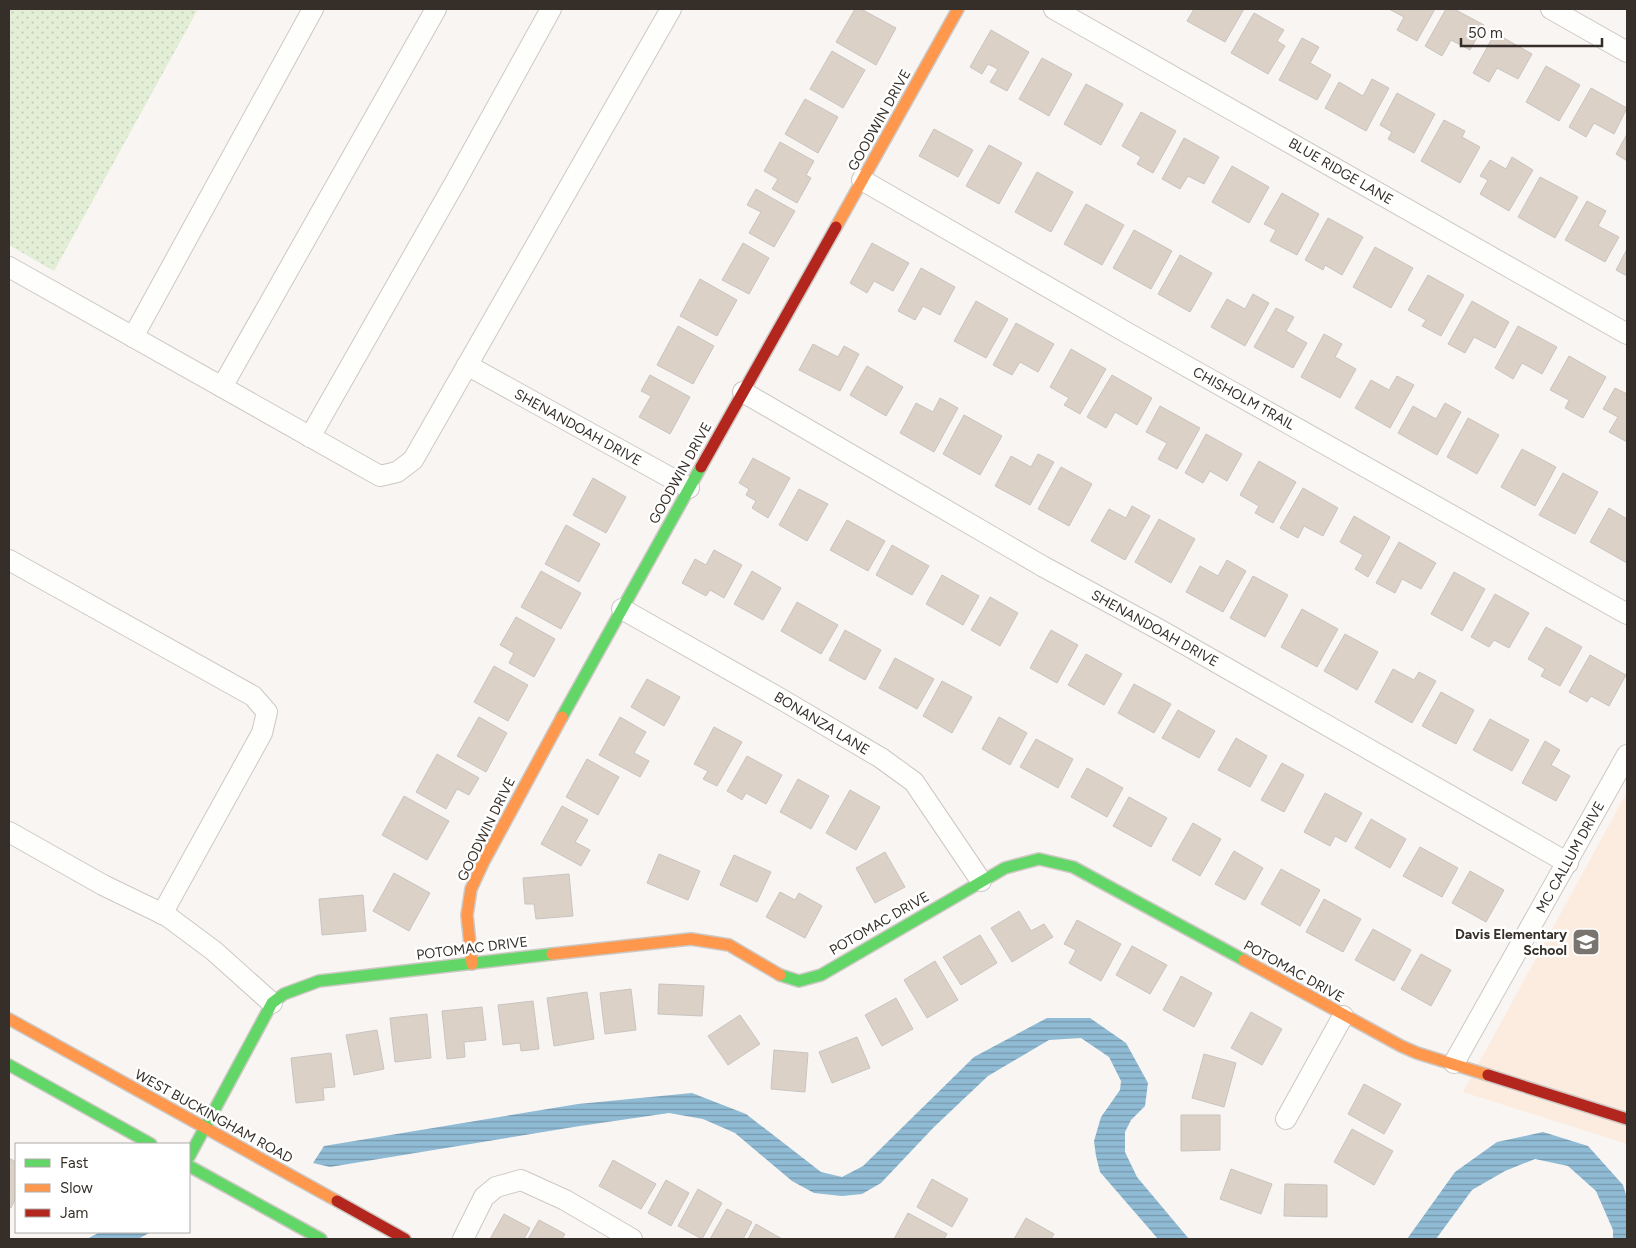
<svg xmlns="http://www.w3.org/2000/svg" width="1636" height="1248" font-family="Figtree,sans-serif">
  <defs>
    <pattern id="park-dots" width="8" height="8" patternUnits="userSpaceOnUse" patternTransform="scale(1.25)"><rect width="8" height="8" fill="#e3eed6"/><path d="M2 2h.1M6 6h.1" fill="none" stroke="#c3ccb8" stroke-width="1.8" stroke-linecap="round"/></pattern>
    <pattern id="water-rules" width="6" height="5" patternUnits="userSpaceOnUse" patternTransform="scale(1.25)"><rect width="6" height="5" fill="#90bbd5"/><path d="M0 2.5h6" fill="none" stroke="#7698ad"/></pattern>
  </defs>
  <rect width="100%" height="100%" fill="#f8f5f2"/>
  <path fill="#fcecdf" d="M 1627,792 L 1627,1144 L 1463,1092 Z"/>
  <path fill="url(#park-dots)" d="M 9,9 L 198,9 L 54,271 L 9,245 Z"/>
  <g fill="url(#water-rules)">
    <path d="M 1047,1018 L 1090,1018 L 1126,1043 L 1148,1083 L 1145,1106 L 1131,1120 L 1125,1132 L 1125,1152 L 1137,1177 L 1189,1239 L 1158,1239 L 1100,1172 L 1096,1156 L 1094,1141 L 1101,1117 L 1120,1090 L 1121,1081 L 1109,1057 L 1081,1038 L 1049,1040 L 988,1076 L 934,1127 L 881,1183 L 862,1194 L 842,1196 L 814,1193 L 792,1181 L 735,1133 L 703,1119 L 669,1113 L 580,1126 L 330,1167 L 313,1163 L 324,1146 L 578,1104 L 692,1093 L 746,1114 L 821,1172 L 842,1177 L 863,1166 L 974,1057 Z"/>
    <path d="M 1543,1132 L 1588,1146 L 1623,1185 L 1627,1198 L 1627,1239 L 1613,1239 L 1613,1230 L 1596,1191 L 1568,1166 L 1535,1159 L 1505,1171 L 1472,1190 L 1436,1239 L 1407,1239 L 1455,1172 L 1497,1142 Z"/>
    <path d="M 100,1232 L 151,1232 L 138,1239 L 87,1239 Z"/>
  </g>
  <g fill="#dcd1c7" stroke="#c9c4c0">
    <path d="M 855,9 L 861,9 L 896,28 L 876,65 L 836,42 Z"/>
    <path d="M 1194,9 L 1244,9 L 1225,42 L 1187,21 Z"/>
    <path d="M 1389,9 L 1435,9 L 1417,41 L 1397,30 L 1404,17 Z"/>
    <path d="M 1446,9 L 1454,9 L 1484,25 L 1470,50 L 1451,40 L 1442,56 L 1425,46 Z"/>
    <path d="M 1254,13 L 1284,30 L 1277,41 L 1285,46 L 1268,74 L 1231,53 Z"/>
    <path d="M 991,30 L 1029,52 L 1007,91 L 990,82 L 998,69 L 988,64 L 982,74 L 970,67 Z"/>
    <path d="M 1495,33 L 1532,54 L 1518,79 L 1497,68 L 1489,82 L 1473,73 Z"/>
    <path d="M 1302,38 L 1319,47 L 1310,63 L 1331,75 L 1317,100 L 1279,80 Z"/>
    <path d="M 832,51 L 865,70 L 843,108 L 810,89 Z"/>
    <path d="M 1042,58 L 1072,74 L 1049,116 L 1019,99 Z"/>
    <path d="M 1546,66 L 1580,85 L 1559,121 L 1526,102 Z"/>
    <path d="M 1372,79 L 1389,88 L 1366,131 L 1325,108 L 1339,82 L 1363,96 Z"/>
    <path d="M 1086,84 L 1123,104 L 1101,145 L 1064,124 Z"/>
    <path d="M 1591,88 L 1627,108 L 1614,134 L 1594,123 L 1586,137 L 1569,127 Z"/>
    <path d="M 1397,93 L 1435,114 L 1414,153 L 1388,139 L 1392,132 L 1380,125 Z"/>
    <path d="M 805,99 L 838,117 L 818,153 L 785,134 Z"/>
    <path d="M 1141,112 L 1176,131 L 1153,173 L 1137,164 L 1141,157 L 1122,146 Z"/>
    <path d="M 1444,120 L 1465,131 L 1462,137 L 1480,147 L 1460,183 L 1421,161 Z"/>
    <path d="M 934,129 L 973,150 L 958,177 L 919,156 Z"/>
    <path d="M 1627,134 L 1627,161 L 1616,154 Z"/>
    <path d="M 1184,138 L 1219,157 L 1204,184 L 1188,176 L 1180,189 L 1162,179 Z"/>
    <path d="M 780,142 L 814,161 L 806,175 L 811,178 L 797,203 L 772,189 L 778,179 L 764,171 Z"/>
    <path d="M 989,145 L 1022,163 L 999,204 L 966,186 Z"/>
    <path d="M 1512,157 L 1533,170 L 1509,211 L 1480,194 L 1488,180 L 1480,176 L 1490,160 L 1506,169 Z"/>
    <path d="M 1232,166 L 1269,187 L 1249,223 L 1212,202 Z"/>
    <path d="M 1037,172 L 1073,192 L 1051,232 L 1015,212 Z"/>
    <path d="M 1540,177 L 1578,197 L 1555,238 L 1518,217 Z"/>
    <path d="M 756,189 L 795,211 L 774,247 L 749,233 L 761,212 L 747,205 Z"/>
    <path d="M 1282,193 L 1319,214 L 1297,255 L 1270,241 L 1276,230 L 1264,224 Z"/>
    <path d="M 1587,201 L 1606,211 L 1598,226 L 1619,237 L 1605,262 L 1565,240 Z"/>
    <path d="M 1086,204 L 1124,225 L 1102,265 L 1064,244 Z"/>
    <path d="M 1328,218 L 1363,237 L 1342,275 L 1325,265 L 1323,270 L 1305,260 Z"/>
    <path d="M 1134,230 L 1172,251 L 1151,289 L 1113,268 Z"/>
    <path d="M 743,243 L 769,258 L 749,294 L 722,280 Z"/>
    <path d="M 872,243 L 909,263 L 893,291 L 874,281 L 867,293 L 850,283 Z"/>
    <path d="M 1375,247 L 1413,268 L 1391,308 L 1353,287 Z"/>
    <path d="M 1627,249 L 1627,276 L 1616,270 Z"/>
    <path d="M 1180,255 L 1212,273 L 1190,312 L 1158,294 Z"/>
    <path d="M 921,268 L 955,287 L 940,315 L 923,306 L 915,320 L 898,311 Z"/>
    <path d="M 1428,275 L 1464,295 L 1441,336 L 1422,326 L 1426,320 L 1408,310 Z"/>
    <path d="M 700,279 L 737,300 L 717,336 L 680,316 Z"/>
    <path d="M 1253,294 L 1269,303 L 1245,346 L 1211,327 L 1227,299 L 1245,309 Z"/>
    <path d="M 976,301 L 1008,319 L 986,358 L 954,341 Z"/>
    <path d="M 1472,301 L 1509,322 L 1495,348 L 1474,337 L 1465,353 L 1448,344 Z"/>
    <path d="M 1276,308 L 1294,317 L 1286,331 L 1307,343 L 1293,368 L 1254,347 Z"/>
    <path d="M 1016,323 L 1054,344 L 1038,372 L 1020,362 L 1012,375 L 993,365 Z"/>
    <path d="M 678,326 L 714,346 L 693,384 L 657,365 Z"/>
    <path d="M 1518,326 L 1557,347 L 1542,374 L 1522,363 L 1513,379 L 1495,368 Z"/>
    <path d="M 1324,334 L 1342,344 L 1335,357 L 1356,369 L 1340,398 L 1301,377 Z"/>
    <path d="M 813,344 L 838,357 L 844,346 L 859,354 L 840,391 L 799,370 Z"/>
    <path d="M 1071,349 L 1106,369 L 1080,414 L 1064,405 L 1069,398 L 1050,387 Z"/>
    <path d="M 1569,356 L 1606,377 L 1583,418 L 1565,408 L 1569,400 L 1550,390 Z"/>
    <path d="M 867,366 L 903,387 L 886,416 L 850,395 Z"/>
    <path d="M 650,375 L 690,397 L 670,434 L 639,417 L 651,396 L 641,391 Z"/>
    <path d="M 1112,375 L 1152,398 L 1137,425 L 1115,412 L 1106,428 L 1087,417 Z"/>
    <path d="M 1397,376 L 1414,385 L 1390,428 L 1355,408 L 1371,380 L 1389,390 Z"/>
    <path d="M 1615,388 L 1627,394 L 1627,442 L 1609,432 L 1618,417 L 1603,409 Z"/>
    <path d="M 940,398 L 958,408 L 934,452 L 900,433 L 916,403 L 933,412 Z"/>
    <path d="M 1445,403 L 1461,412 L 1437,455 L 1398,433 L 1413,406 L 1436,419 Z"/>
    <path d="M 1160,406 L 1200,428 L 1177,469 L 1158,459 L 1167,443 L 1146,432 Z"/>
    <path d="M 964,415 L 1002,436 L 980,475 L 943,454 Z"/>
    <path d="M 1468,418 L 1499,435 L 1477,474 L 1447,457 Z"/>
    <path d="M 1206,434 L 1242,454 L 1227,481 L 1210,471 L 1203,483 L 1185,473 Z"/>
    <path d="M 1522,449 L 1556,467 L 1535,506 L 1501,487 Z"/>
    <path d="M 1038,454 L 1054,462 L 1030,505 L 995,486 L 1011,456 L 1031,467 Z"/>
    <path d="M 753,458 L 790,478 L 768,518 L 752,508 L 756,501 L 746,495 L 749,489 L 739,483 Z"/>
    <path d="M 1259,461 L 1296,482 L 1273,523 L 1255,513 L 1259,506 L 1240,495 Z"/>
    <path d="M 1061,467 L 1092,484 L 1069,526 L 1038,509 Z"/>
    <path d="M 1563,473 L 1598,492 L 1575,534 L 1539,515 Z"/>
    <path d="M 593,478 L 626,497 L 606,533 L 573,515 Z"/>
    <path d="M 1303,488 L 1338,508 L 1323,536 L 1304,526 L 1298,538 L 1280,528 Z"/>
    <path d="M 799,489 L 828,504 L 807,541 L 779,525 Z"/>
    <path d="M 1132,506 L 1150,516 L 1125,560 L 1091,541 L 1109,509 L 1126,518 Z"/>
    <path d="M 1609,508 L 1627,519 L 1627,563 L 1590,542 Z"/>
    <path d="M 1354,516 L 1390,537 L 1368,577 L 1355,569 L 1363,555 L 1340,542 Z"/>
    <path d="M 1159,519 L 1195,539 L 1171,583 L 1135,562 Z"/>
    <path d="M 847,520 L 885,541 L 868,571 L 830,550 Z"/>
    <path d="M 566,525 L 600,544 L 579,582 L 545,564 Z"/>
    <path d="M 1399,542 L 1436,563 L 1421,589 L 1402,579 L 1395,593 L 1376,583 Z"/>
    <path d="M 892,545 L 929,566 L 912,595 L 876,575 Z"/>
    <path d="M 714,550 L 742,565 L 724,598 L 710,590 L 706,596 L 682,583 L 695,559 L 706,565 Z"/>
    <path d="M 1227,560 L 1246,571 L 1223,612 L 1186,592 L 1200,566 L 1218,576 Z"/>
    <path d="M 541,571 L 581,593 L 561,629 L 521,607 Z"/>
    <path d="M 752,571 L 781,588 L 763,620 L 734,604 Z"/>
    <path d="M 1454,572 L 1485,589 L 1462,631 L 1431,614 Z"/>
    <path d="M 942,575 L 979,596 L 963,625 L 926,604 Z"/>
    <path d="M 1253,576 L 1288,595 L 1265,637 L 1230,618 Z"/>
    <path d="M 1495,594 L 1529,613 L 1509,648 L 1494,640 L 1489,647 L 1471,637 Z"/>
    <path d="M 990,597 L 1018,613 L 1000,646 L 971,630 Z"/>
    <path d="M 797,602 L 838,625 L 821,654 L 781,631 Z"/>
    <path d="M 1302,609 L 1338,629 L 1317,667 L 1281,647 Z"/>
    <path d="M 516,617 L 555,639 L 534,677 L 509,663 L 514,653 L 500,645 Z"/>
    <path d="M 1546,627 L 1582,647 L 1560,686 L 1541,676 L 1545,669 L 1528,659 Z"/>
    <path d="M 845,630 L 881,650 L 865,680 L 829,660 Z"/>
    <path d="M 1051,630 L 1078,645 L 1057,683 L 1030,668 Z"/>
    <path d="M 1345,634 L 1378,652 L 1357,690 L 1324,671 Z"/>
    <path d="M 1086,654 L 1122,674 L 1104,705 L 1068,685 Z"/>
    <path d="M 1590,655 L 1626,675 L 1609,706 L 1591,696 L 1587,702 L 1569,692 Z"/>
    <path d="M 895,658 L 934,679 L 917,709 L 879,688 Z"/>
    <path d="M 494,666 L 528,685 L 508,721 L 474,702 Z"/>
    <path d="M 1393,669 L 1414,680 L 1419,672 L 1436,681 L 1412,723 L 1375,702 Z"/>
    <path d="M 647,679 L 680,697 L 664,726 L 631,707 Z"/>
    <path d="M 942,681 L 972,697 L 952,733 L 923,716 Z"/>
    <path d="M 1134,684 L 1171,704 L 1154,733 L 1118,713 Z"/>
    <path d="M 1441,692 L 1474,710 L 1456,744 L 1422,726 Z"/>
    <path d="M 1178,710 L 1215,731 L 1199,758 L 1162,738 Z"/>
    <path d="M 479,717 L 507,733 L 486,772 L 457,756 Z"/>
    <path d="M 620,717 L 646,732 L 634,753 L 649,761 L 640,777 L 599,755 Z"/>
    <path d="M 999,717 L 1027,733 L 1010,765 L 982,749 Z"/>
    <path d="M 1490,719 L 1529,740 L 1512,771 L 1473,750 Z"/>
    <path d="M 714,727 L 742,742 L 717,786 L 703,779 L 708,771 L 694,764 Z"/>
    <path d="M 1236,738 L 1267,756 L 1250,787 L 1218,770 Z"/>
    <path d="M 1036,739 L 1073,759 L 1058,788 L 1020,767 Z"/>
    <path d="M 1545,741 L 1560,750 L 1551,765 L 1570,776 L 1556,801 L 1522,783 Z"/>
    <path d="M 437,754 L 479,778 L 469,795 L 457,789 L 446,809 L 416,792 Z"/>
    <path d="M 747,756 L 782,775 L 766,804 L 746,793 L 742,800 L 727,791 Z"/>
    <path d="M 587,759 L 619,777 L 598,815 L 566,797 Z"/>
    <path d="M 1282,763 L 1304,775 L 1284,812 L 1261,800 Z"/>
    <path d="M 1087,768 L 1123,788 L 1107,817 L 1071,797 Z"/>
    <path d="M 798,779 L 829,796 L 811,829 L 780,812 Z"/>
    <path d="M 850,790 L 880,807 L 856,850 L 826,833 Z"/>
    <path d="M 1325,793 L 1362,813 L 1346,842 L 1335,836 L 1330,846 L 1304,832 Z"/>
    <path d="M 404,796 L 449,821 L 427,860 L 382,835 Z"/>
    <path d="M 1129,797 L 1167,818 L 1151,847 L 1113,826 Z"/>
    <path d="M 562,806 L 588,820 L 575,842 L 590,850 L 581,866 L 541,844 Z"/>
    <path d="M 1371,819 L 1406,839 L 1390,868 L 1355,848 Z"/>
    <path d="M 1193,823 L 1221,839 L 1200,876 L 1172,860 Z"/>
    <path d="M 1420,847 L 1458,868 L 1442,897 L 1403,876 Z"/>
    <path d="M 1234,851 L 1263,868 L 1245,900 L 1215,884 Z"/>
    <path d="M 885,852 L 905,887 L 875,903 L 856,868 Z"/>
    <path d="M 659,854 L 700,871 L 688,900 L 647,883 Z"/>
    <path d="M 734,855 L 771,872 L 757,902 L 720,885 Z"/>
    <path d="M 1281,869 L 1320,890 L 1300,926 L 1261,904 Z"/>
    <path d="M 1470,871 L 1504,890 L 1486,922 L 1452,903 Z"/>
    <path d="M 394,873 L 430,893 L 409,931 L 373,911 Z"/>
    <path d="M 569,874 L 573,916 L 536,919 L 534,904 L 525,904 L 523,878 Z"/>
    <path d="M 780,892 L 795,900 L 799,893 L 822,906 L 805,938 L 766,917 Z"/>
    <path d="M 363,895 L 366,931 L 322,935 L 319,899 Z"/>
    <path d="M 1324,899 L 1361,919 L 1343,952 L 1306,932 Z"/>
    <path d="M 1019,911 L 1031,931 L 1044,924 L 1053,937 L 1012,962 L 991,928 Z"/>
    <path d="M 1077,920 L 1121,944 L 1101,981 L 1069,963 L 1076,950 L 1064,944 Z"/>
    <path d="M 1373,929 L 1411,950 L 1394,981 L 1355,960 Z"/>
    <path d="M 980,935 L 997,963 L 961,985 L 943,957 Z"/>
    <path d="M 1132,946 L 1167,965 L 1150,994 L 1116,975 Z"/>
    <path d="M 1421,954 L 1451,970 L 1431,1006 L 1401,989 Z"/>
    <path d="M 935,961 L 958,1000 L 927,1018 L 904,980 Z"/>
    <path d="M 1181,976 L 1212,993 L 1194,1027 L 1163,1010 Z"/>
    <path d="M 659,984 L 704,986 L 702,1016 L 658,1014 Z"/>
    <path d="M 631,989 L 636,1030 L 605,1034 L 600,993 Z"/>
    <path d="M 587,992 L 594,1039 L 554,1046 L 547,998 Z"/>
    <path d="M 896,998 L 913,1029 L 882,1046 L 865,1015 Z"/>
    <path d="M 533,1001 L 539,1049 L 521,1051 L 520,1043 L 503,1045 L 498,1005 Z"/>
    <path d="M 482,1007 L 486,1040 L 464,1042 L 465,1057 L 447,1059 L 442,1011 Z"/>
    <path d="M 1251,1012 L 1282,1029 L 1262,1065 L 1231,1048 Z"/>
    <path d="M 427,1014 L 431,1058 L 395,1062 L 390,1018 Z"/>
    <path d="M 740,1015 L 760,1044 L 728,1065 L 708,1036 Z"/>
    <path d="M 377,1030 L 384,1069 L 354,1075 L 346,1035 Z"/>
    <path d="M 857,1037 L 870,1068 L 832,1083 L 819,1052 Z"/>
    <path d="M 774,1050 L 808,1053 L 805,1092 L 771,1089 Z"/>
    <path d="M 331,1053 L 335,1087 L 323,1088 L 324,1100 L 296,1103 L 291,1058 Z"/>
    <path d="M 1204,1054 L 1236,1063 L 1224,1107 L 1192,1098 Z"/>
    <path d="M 1364,1084 L 1401,1104 L 1384,1134 L 1348,1114 Z"/>
    <path d="M 1181,1115 L 1220,1115 L 1220,1150 L 1181,1151 Z"/>
    <path d="M 1352,1129 L 1393,1151 L 1374,1185 L 1334,1162 Z"/>
    <path d="M 9,1158 L 16,1162 L 16,1197 L 11,1208 L 9,1207 Z"/>
    <path d="M 613,1160 L 656,1184 L 641,1209 L 599,1186 Z"/>
    <path d="M 1231,1169 L 1272,1184 L 1261,1214 L 1220,1199 Z"/>
    <path d="M 932,1179 L 968,1199 L 952,1227 L 917,1207 Z"/>
    <path d="M 666,1180 L 689,1193 L 671,1226 L 648,1213 Z"/>
    <path d="M 1285,1184 L 1327,1185 L 1327,1217 L 1284,1216 Z"/>
    <path d="M 698,1189 L 722,1203 L 702,1239 L 678,1226 Z"/>
    <path d="M 727,1209 L 752,1222 L 743,1239 L 710,1239 Z"/>
    <path d="M 908,1213 L 947,1234 L 944,1239 L 894,1239 Z"/>
    <path d="M 504,1214 L 530,1228 L 524,1239 L 490,1239 Z"/>
    <path d="M 1026,1218 L 1054,1234 L 1051,1239 L 1014,1239 Z"/>
    <path d="M 539,1220 L 565,1234 L 562,1239 L 528,1239 Z"/>
    <path d="M 756,1224 L 782,1239 L 748,1239 Z"/>
  </g>
  <g fill="none" stroke-linecap="round" stroke-linejoin="round">
    <defs>
      <g id="street">
        <path d="M 1054,9 L 1627,334"/>
        <path d="M 1551,9 L 1627,52"/>
        <path d="M 862,180 L 1131,335 L 1627,614"/>
        <path d="M 9,267 L 380,476 L 397,472 L 413,460 L 671,9"/>
        <path d="M 133,337 L 313,9"/>
        <path d="M 467,365 L 689,488"/>
        <path d="M 222,387 L 436,9"/>
        <path d="M 743,392 L 1044,567 L 1160,630 L 1568,863"/>
        <path d="M 310,437 L 457,179 L 551,9"/>
        <path d="M 9,560 L 253,696 L 267,712 L 262,733 L 162,914"/>
        <path d="M 622,609 L 781,699 L 881,758 L 914,782 L 981,881"/>
        <path d="M 9,832 L 103,885 L 167,916 L 214,951 L 272,1003"/>
        <path d="M 1454,1063 L 1627,755"/>
        <path d="M 1286,1119 L 1343,1016"/>
        <path d="M 463,1239 L 484,1197 L 496,1187 L 521,1180 L 565,1200 L 632,1239"/>
      </g>
      <g id="fast">
        <path d="M 562,717 L 701,467"/>
        <path d="M 780,975 L 799,981 L 821,975 L 1005,868 L 1039,859 L 1073,867 L 1244,960"/>
        <path d="M 9,1065 L 151,1144"/>
        <path d="M 189,1157 L 272,1003 L 284,994 L 319,981 L 552,954"/>
        <path d="M 189,1166 L 321,1239"/>
      </g>
      <g id="slow">
        <path d="M 836,227 L 958,9"/>
        <path d="M 552,954 L 691,939 L 729,945 L 780,975"/>
        <path d="M 1244,960 L 1401,1046 L 1417,1053 L 1488,1075"/>
        <path d="M 472,964 L 467,915 L 471,889 L 483,863 L 562,717"/>
        <path d="M 9,1019 L 337,1201"/>
      </g>
      <g id="jam">
        <path d="M 701,467 L 836,227"/>
        <path d="M 1488,1075 L 1627,1119"/>
        <path d="M 337,1201 L 405,1239"/>
      </g>
    </defs>
    <use href="#street" stroke="#cdc8c4" stroke-width="22"/>
    <use href="#fast" stroke="#cdc8c4" stroke-width="14"/>
    <use href="#slow" stroke="#cdc8c4" stroke-width="14"/>
    <use href="#jam" stroke="#cdc8c4" stroke-width="14"/>
    <use href="#street" stroke="#fefefd" stroke-width="20"/>
    <use href="#fast" stroke="#63d668" stroke-width="11"/>
    <use href="#slow" stroke="#ff974d" stroke-width="11"/>
    <use href="#jam" stroke="#b3261e" stroke-width="11"/>
  </g>
  <defs>
    <symbol id="school-square" viewBox="-11 -11 22 22"><rect x="-9" y="-9" width="18" height="18" rx="4" fill="#7a746f" stroke="#fff"/><path d="M0-5L7-2L0 1L-7-2ZM-4 1L0 2.5L4 1V4Q0 6-4 4Z" fill="#fff"/></symbol>
  </defs>
  <g fill-rule="evenodd">
    <use href="#school-square" x="1570" y="926" width="32" height="32"/>
  </g>
  <g text-anchor="middle" stroke-width="5" stroke-linejoin="round" paint-order="stroke">
    <g font-size="14" fill="#362f29" stroke="#fff">
      <text transform="translate(879 120) rotate(-61)" y="5">GOODWIN DRIVE</text>
      <text transform="translate(1341 171) rotate(30)" y="5">BLUE RIDGE LANE</text>
      <text transform="translate(1244 398) rotate(29)" y="5">CHISHOLM TRAIL</text>
      <text transform="translate(578 427) rotate(29)" y="5">SHENANDOAH DRIVE</text>
      <text transform="translate(680 473) rotate(-61)" y="5">GOODWIN DRIVE</text>
      <text transform="translate(1155 628) rotate(29)" y="5">SHENANDOAH DRIVE</text>
      <text transform="translate(822 723) rotate(31)" y="5">BONANZA LANE</text>
      <text transform="translate(486 829) rotate(-64)" y="5">GOODWIN DRIVE</text>
      <text transform="translate(1570 857) rotate(-61)" y="5">MC CALLUM DRIVE</text>
      <text transform="translate(879 923) rotate(-30)" y="5">POTOMAC DRIVE</text>
      <text transform="translate(472 948) rotate(-7)" y="5">POTOMAC DRIVE</text>
      <text transform="translate(1294 971) rotate(29)" y="5">POTOMAC DRIVE</text>
      <text transform="translate(214 1116) rotate(29)" y="5">WEST BUCKINGHAM ROAD</text>
    </g>
    <g font-size="14" font-weight="bold" fill="#362f29" stroke="#fff" text-anchor="end">
      <text x="1567" y="939">Davis Elementary<tspan x="1567" dy="16">School</tspan></text>
    </g>
  </g>
  <rect width="1636" height="1248" fill="none" stroke="#362f29" stroke-width="20"/>
  <rect x="15" y="1143" width="175" height="90" fill="#ffffff" stroke="#afaca9"/>
  <rect x="25" y="1159" width="25" height="8" fill="#63d668" stroke="#afaca9"/>
  <text x="60" y="1168" font-size="15" fill="#362f29">Fast</text>
  <rect x="25" y="1184" width="25" height="8" fill="#ff974d" stroke="#afaca9"/>
  <text x="60" y="1193" font-size="15" fill="#362f29">Slow</text>
  <rect x="25" y="1209" width="25" height="8" fill="#b3261e" stroke="#afaca9"/>
  <text x="60" y="1218" font-size="15" fill="#362f29">Jam</text>
  <path d="M1461 38v8h141v-8" fill="none" stroke="#362f29" stroke-width="2.5"/>
  <text x="1468" y="38" font-size="15" fill="#362f29" stroke="#ffffff" stroke-width="4" paint-order="stroke">50 m</text>
</svg>
